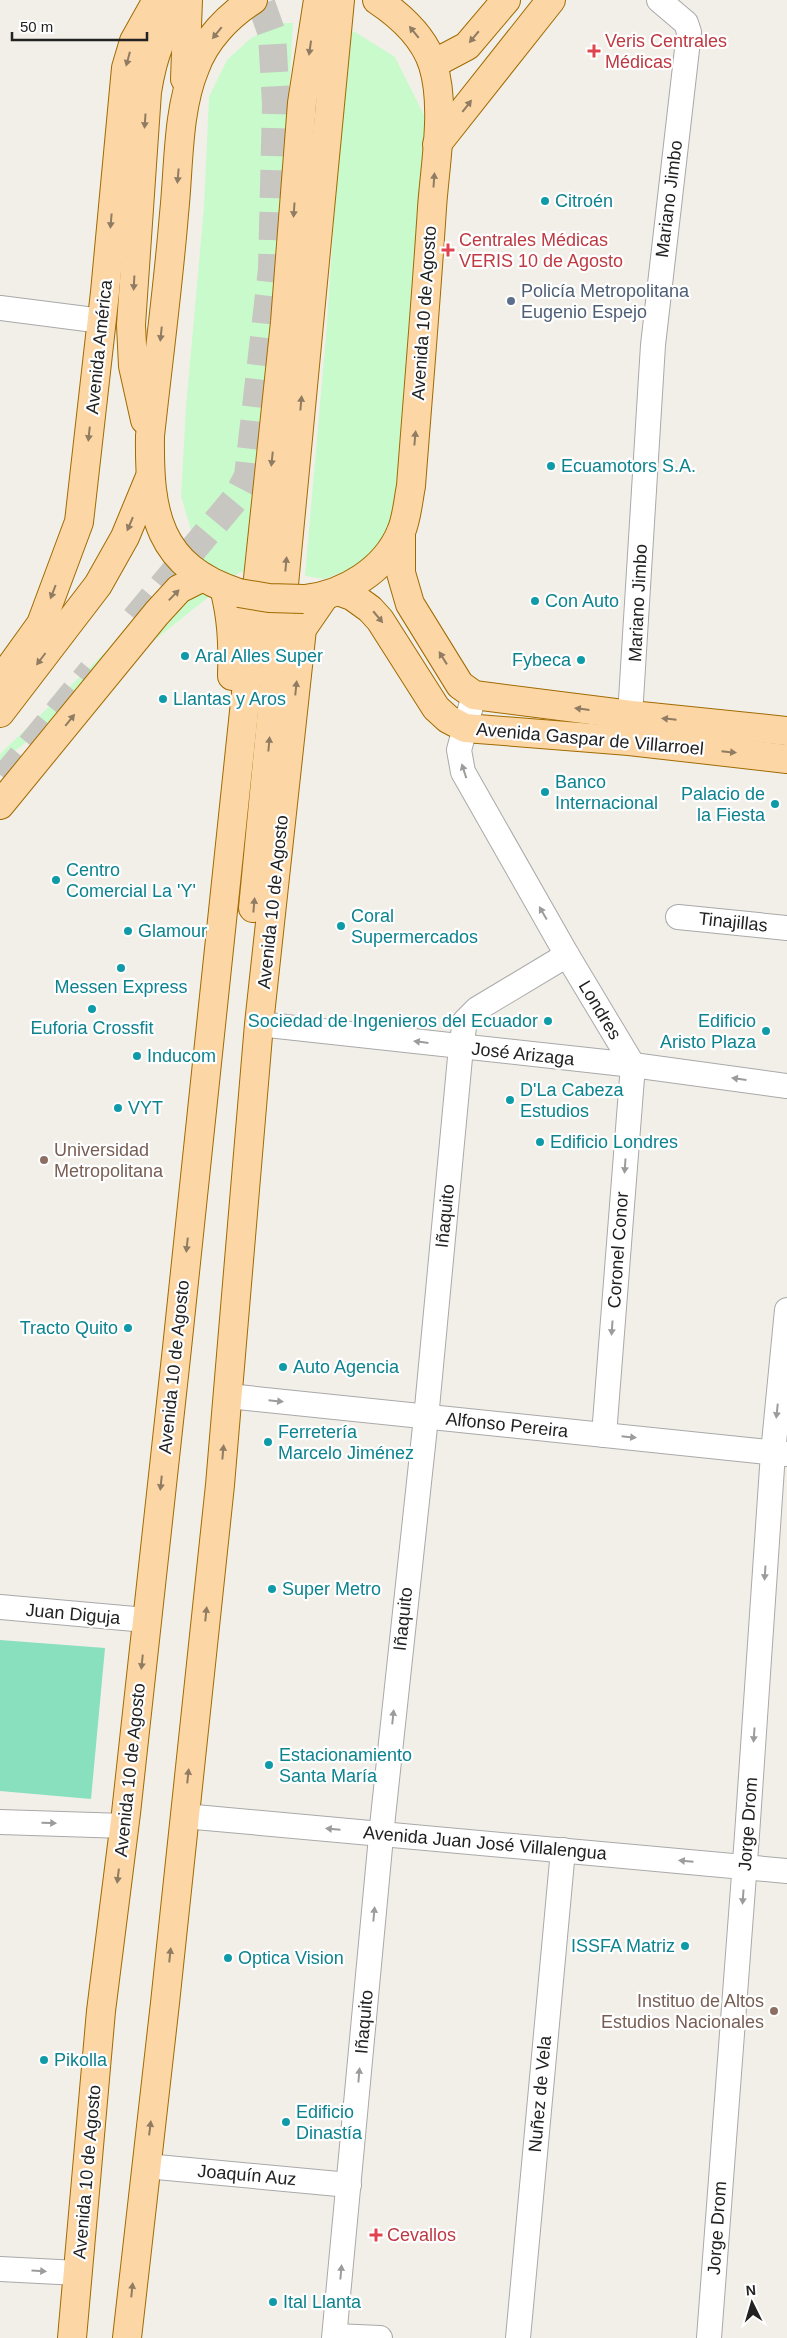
<svg xmlns="http://www.w3.org/2000/svg" width="787" height="2338" font-family="Arial,sans-serif">
  <rect width="100%" height="100%" fill="#f2efe9"/>
  <g fill="#c8facc">
    <path d="M 282,23 L 293,23 L 276,320 L 253,571 L 240,572 L 0,763 L 0,754 L 209,552 L 191,530 L 181,496 L 186,407 L 204,207 L 209,97 L 227,60 L 251,38 Z"/>
    <path d="M 347,31 L 355,32 L 395,57 L 425,117 L 422,198 L 399,499 L 385,536 L 357,566 L 325,579 L 305,576 L 326,336 Z"/>
  </g>
  <path fill="#88e0be" d="M 0,1640 L 105,1648 L 91,1799 L 0,1791 Z"/>
  <g fill="none" stroke-linecap="round" stroke-linejoin="round">
    <g stroke="#c8c6c1" stroke-width="28" stroke-dasharray="28 14" stroke-linecap="butt">
      <path d="M 135,619 L 237,497 L 248,476 L 272,269 L 276,104 L 272,34 L 260,0"/>
      <path d="M 4,778 L 92,671"/>
    </g>
    <defs>
      <g id="minor">
        <path d="M 0,308 L 102,321"/>
        <path d="M 474,695 L 459,750 L 463,772 L 567,955 L 633,1065 L 604,1435"/>
        <path d="M 629,732 L 653,345 L 689,32 L 686,23 L 659,0"/>
        <path d="M 678,917 L 787,928"/>
        <path d="M 259,1024 L 633,1065 L 787,1086"/>
        <path d="M 228,1396 L 787,1454"/>
        <path d="M 0,1607 L 146,1620"/>
        <path d="M 184,1816 L 787,1871"/>
        <path d="M 0,1822 L 125,1826"/>
        <path d="M 146,2166 L 349,2185"/>
        <path d="M 0,2269 L 78,2273"/>
        <path d="M 335,2336 L 380,2338"/>
        <path d="M 334,2338 L 382,1826 L 427,1408 L 461,1047 L 465,1021 L 477,1009 L 567,955"/>
        <path d="M 518,2338 L 563,1850"/>
        <path d="M 709,2338 L 747,1835 L 773,1453 L 787,1310"/>
      </g>
      <g id="major">
        <path d="M 433,64 L 467,46 L 506,0"/>
        <path d="M 185,79 L 188,0"/>
        <path d="M 437,144 L 551,0"/>
        <path d="M 145,420 L 133,366 L 131,325 L 147,92 C 153,54 162,29 187,0"/>
        <path d="M 401,532 L 401,573 L 410,604 L 460,685 L 474,695 L 631,715 L 787,731"/>
        <path d="M 224,588 C 232,618 233,645 232,676"/>
        <path d="M 338,591 L 352,596 L 370,609 L 380,620 L 436,708 L 448,719 L 465,728 L 629,741 L 787,759"/>
        <path d="M 239,593 C 157,567 149,512 150,436 C 158,362 168,288 174,214 C 179,168 177,111 195,68 C 205,40 228,16 253,0"/>
        <path d="M 306,599 C 345,594 385,570 401,532 C 407,518 408,501 411,486 C 418,394 426,301 432,208 C 435,164 446,107 433,65 C 424,37 401,16 377,0"/>
        <path d="M 0,681 L 41,624 L 79,522 L 105,292 L 126,68 L 134,41 L 157,0"/>
        <path d="M 0,713 L 98,585 L 125,537 L 149,479"/>
        <path d="M 0,805 L 157,613 L 179,589 L 203,577"/>
        <path d="M 253,908 L 340,0"/>
        <path d="M 72,2338 L 101,2011 L 126,1813 L 177,1348 L 285,322 L 302,103 L 318,0"/>
        <path d="M 127,2338 L 165,2003 L 220,1485 L 259,1024 L 302,629 L 324,597"/>
      </g>
    </defs>
    <use href="#minor" stroke="#a9a9a9" stroke-width="26"/>
    <use href="#major" stroke="#a06b00" stroke-width="30"/>
    <use href="#minor" stroke="#fff" stroke-width="24"/>
    <use href="#major" stroke="#fcd6a4" stroke-width="28"/>
    <defs>
      <path id="major-bridge" d="M 239,593 L 269,598 L 304,599"/>
    </defs>
    <use href="#major-bridge" stroke="#a06b00" stroke-width="30" stroke-linecap="butt"/>
    <use href="#major-bridge" stroke="#fcd6a4" stroke-width="28"/>
  </g>
  <defs><path id="oneway-solid" d="M-6-.8H1V-3.2L6.5 0L1 3.2V.8H-6Z" transform="scale(1.25)"/></defs>
  <g fill="#8f7c63">
    <use href="#oneway-solid" transform="translate(414 32) rotate(-129)"/>
    <use href="#oneway-solid" transform="translate(217 33) rotate(129)"/>
    <use href="#oneway-solid" transform="translate(474 37) rotate(130)"/>
    <use href="#oneway-solid" transform="translate(310 48) rotate(98)"/>
    <use href="#oneway-solid" transform="translate(128 59) rotate(105)"/>
    <use href="#oneway-solid" transform="translate(467 106) rotate(-52)"/>
    <use href="#oneway-solid" transform="translate(145 121) rotate(94)"/>
    <use href="#oneway-solid" transform="translate(178 176) rotate(95)"/>
    <use href="#oneway-solid" transform="translate(434 180) rotate(-86)"/>
    <use href="#oneway-solid" transform="translate(294 210) rotate(94)"/>
    <use href="#oneway-solid" transform="translate(111 221) rotate(95)"/>
    <use href="#oneway-solid" transform="translate(134 283) rotate(93)"/>
    <use href="#oneway-solid" transform="translate(161 334) rotate(96)"/>
    <use href="#oneway-solid" transform="translate(301 403) rotate(-85)"/>
    <use href="#oneway-solid" transform="translate(89 434) rotate(96)"/>
    <use href="#oneway-solid" transform="translate(415 438) rotate(-85)"/>
    <use href="#oneway-solid" transform="translate(272 459) rotate(96)"/>
    <use href="#oneway-solid" transform="translate(130 524) rotate(113)"/>
    <use href="#oneway-solid" transform="translate(286 564) rotate(-85)"/>
    <use href="#oneway-solid" transform="translate(53 592) rotate(111)"/>
    <use href="#oneway-solid" transform="translate(174 595) rotate(-46)"/>
    <use href="#oneway-solid" transform="translate(378 617) rotate(50)"/>
    <use href="#oneway-solid" transform="translate(443 658) rotate(-122)"/>
    <use href="#oneway-solid" transform="translate(41 659) rotate(127)"/>
    <use href="#oneway-solid" transform="translate(296 688) rotate(-84)"/>
    <use href="#oneway-solid" transform="translate(582 709) rotate(-173)"/>
    <use href="#oneway-solid" transform="translate(669 719) rotate(-174)"/>
    <use href="#oneway-solid" transform="translate(70 720) rotate(-51)"/>
    <use href="#oneway-solid" transform="translate(269 744) rotate(-85)"/>
    <use href="#oneway-solid" transform="translate(729 752) rotate(6)"/>
    <use href="#oneway-solid" transform="translate(254 905) rotate(-85)"/>
    <use href="#oneway-solid" transform="translate(187 1245) rotate(96)"/>
    <use href="#oneway-solid" transform="translate(223 1452) rotate(-85)"/>
    <use href="#oneway-solid" transform="translate(161 1483) rotate(96)"/>
    <use href="#oneway-solid" transform="translate(206 1614) rotate(-84)"/>
    <use href="#oneway-solid" transform="translate(142 1662) rotate(96)"/>
    <use href="#oneway-solid" transform="translate(188 1776) rotate(-84)"/>
    <use href="#oneway-solid" transform="translate(118 1876) rotate(97)"/>
    <use href="#oneway-solid" transform="translate(170 1955) rotate(-84)"/>
    <use href="#oneway-solid" transform="translate(150 2128) rotate(-83)"/>
    <use href="#oneway-solid" transform="translate(132 2290) rotate(-84)"/>
  </g>
  <g fill="#9c9c9c">
    <use href="#oneway-solid" transform="translate(464 771) rotate(-108)"/>
    <use href="#oneway-solid" transform="translate(543 913) rotate(-120)"/>
    <use href="#oneway-solid" transform="translate(421 1042) rotate(-173)"/>
    <use href="#oneway-solid" transform="translate(739 1079) rotate(-172)"/>
    <use href="#oneway-solid" transform="translate(625 1166) rotate(94)"/>
    <use href="#oneway-solid" transform="translate(612 1328) rotate(94)"/>
    <use href="#oneway-solid" transform="translate(276 1401) rotate(6)"/>
    <use href="#oneway-solid" transform="translate(777 1411) rotate(96)"/>
    <use href="#oneway-solid" transform="translate(629 1437) rotate(6)"/>
    <use href="#oneway-solid" transform="translate(765 1573) rotate(94)"/>
    <use href="#oneway-solid" transform="translate(393 1717) rotate(-84)"/>
    <use href="#oneway-solid" transform="translate(754 1735) rotate(94)"/>
    <use href="#oneway-solid" transform="translate(49 1823) rotate(2)"/>
    <use href="#oneway-solid" transform="translate(333 1829) rotate(-175)"/>
    <use href="#oneway-solid" transform="translate(686 1861) rotate(-175)"/>
    <use href="#oneway-solid" transform="translate(743 1897) rotate(94)"/>
    <use href="#oneway-solid" transform="translate(374 1914) rotate(-85)"/>
    <use href="#oneway-solid" transform="translate(359 2075) rotate(-85)"/>
    <use href="#oneway-solid" transform="translate(39 2271) rotate(3)"/>
    <use href="#oneway-solid" transform="translate(341 2272) rotate(-85)"/>
  </g>
  <g fill="#e0444e" stroke="#fff" stroke-width="2">
    <path d="M591.5 43.5h5v5h5v5h-5v5h-5v-5h-5v-5h5z"/>
    <path d="M445.5 242.5h5v5h5v5h-5v5h-5v-5h-5v-5h5z"/>
    <path d="M373.5 2227.5h5v5h5v5h-5v5h-5v-5h-5v-5h5z"/>
  </g>
  <g fill="#0f9aa8" stroke="#fff" stroke-width="2">
    <circle cx="545" cy="201" r="5"/>
    <circle cx="551" cy="466" r="5"/>
    <circle cx="535" cy="601" r="5"/>
    <circle cx="185" cy="656" r="5"/>
    <circle cx="581" cy="660" r="5"/>
    <circle cx="163" cy="699" r="5"/>
    <circle cx="545" cy="792" r="5"/>
    <circle cx="775" cy="804" r="5"/>
    <circle cx="56" cy="880" r="5"/>
    <circle cx="341" cy="926" r="5"/>
    <circle cx="128" cy="931" r="5"/>
    <circle cx="121" cy="968" r="5"/>
    <circle cx="92" cy="1009" r="5"/>
    <circle cx="548" cy="1021" r="5"/>
    <circle cx="766" cy="1031" r="5"/>
    <circle cx="137" cy="1056" r="5"/>
    <circle cx="510" cy="1100" r="5"/>
    <circle cx="118" cy="1108" r="5"/>
    <circle cx="540" cy="1142" r="5"/>
    <circle cx="128" cy="1328" r="5"/>
    <circle cx="283" cy="1367" r="5"/>
    <circle cx="268" cy="1442" r="5"/>
    <circle cx="272" cy="1589" r="5"/>
    <circle cx="269" cy="1765" r="5"/>
    <circle cx="685" cy="1946" r="5"/>
    <circle cx="228" cy="1958" r="5"/>
    <circle cx="44" cy="2060" r="5"/>
    <circle cx="286" cy="2122" r="5"/>
    <circle cx="273" cy="2302" r="5"/>
  </g>
  <circle fill="#5c6f8a" stroke="#fff" stroke-width="2" cx="511" cy="301" r="5"/>
  <g fill="#8d6e63" stroke="#fff" stroke-width="2">
    <circle cx="44" cy="1160" r="5"/>
    <circle cx="774" cy="2011" r="5"/>
  </g>
  <g text-anchor="middle" stroke-width="4.5" stroke-linejoin="round" paint-order="stroke">
    <g font-size="18" fill="#be3a42" stroke="#fff" text-anchor="start">
      <text x="605" y="47">Veris Centrales<tspan x="605" dy="21">Médicas</tspan></text>
      <text x="459" y="246">Centrales Médicas<tspan x="459" dy="21">VERIS 10 de Agosto</tspan></text>
      <text x="387" y="2241">Cevallos</text>
    </g>
    <g font-size="18" fill="#222" stroke="#fff">
      <text transform="translate(669 199) rotate(-83)" y="6">Mariano Jimbo</text>
      <text transform="translate(424 313) rotate(-86)" y="6">Avenida 10 de Agosto</text>
      <text transform="translate(99 347) rotate(-84)" y="6">Avenida América</text>
      <text transform="translate(638 603) rotate(-87)" y="6">Mariano Jimbo</text>
      <text transform="translate(590 739) rotate(5)" y="6">Avenida Gaspar de Villarroel</text>
      <text transform="translate(273 902) rotate(-84)" y="6">Avenida 10 de Agosto</text>
      <text transform="translate(733 922) rotate(6)" y="6">Tinajillas</text>
      <text transform="translate(600 1010) rotate(59)" y="6">Londres</text>
      <text transform="translate(523 1054) rotate(6)" y="6">José Arizaga</text>
      <text transform="translate(445 1216) rotate(-84)" y="6">Iñaquito</text>
      <text transform="translate(618 1250) rotate(-86)" y="6">Coronel Conor</text>
      <text transform="translate(174 1367) rotate(-84)" y="6">Avenida 10 de Agosto</text>
      <text transform="translate(507 1425) rotate(6)" y="6">Alfonso Pereira</text>
      <text transform="translate(73 1614) rotate(5)" y="6">Juan Diguja</text>
      <text transform="translate(403 1619) rotate(-84)" y="6">Iñaquito</text>
      <text transform="translate(130 1770) rotate(-84)" y="6">Avenida 10 de Agosto</text>
      <text transform="translate(748 1824) rotate(-86)" y="6">Jorge Drom</text>
      <text transform="translate(485 1843) rotate(5)" y="6">Avenida Juan José Villalengua</text>
      <text transform="translate(364 2022) rotate(-85)" y="6">Iñaquito</text>
      <text transform="translate(540 2094) rotate(-85)" y="6">Nuñez de Vela</text>
      <text transform="translate(87 2172) rotate(-85)" y="6">Avenida 10 de Agosto</text>
      <text transform="translate(247 2175) rotate(5)" y="6">Joaquín Auz</text>
      <text transform="translate(717 2228) rotate(-86)" y="6">Jorge Drom</text>
    </g>
    <g font-size="18" fill="#0d838f" stroke="#fff" text-anchor="start">
      <text x="555" y="207">Citroén</text>
      <text x="561" y="472">Ecuamotors S.A.</text>
      <text x="545" y="607">Con Auto</text>
      <text x="195" y="662">Aral Alles Super</text>
      <text x="571" y="666" text-anchor="end">Fybeca</text>
      <text x="173" y="705">Llantas y Aros</text>
      <text x="555" y="788">Banco<tspan x="555" dy="21">Internacional</tspan></text>
      <text x="765" y="800" text-anchor="end">Palacio de<tspan x="765" dy="21">la Fiesta</tspan></text>
      <text x="66" y="876">Centro<tspan x="66" dy="21">Comercial La 'Y'</tspan></text>
      <text x="351" y="922">Coral<tspan x="351" dy="21">Supermercados</tspan></text>
      <text x="138" y="937">Glamour</text>
      <text x="121" y="993" text-anchor="middle">Messen Express</text>
      <text x="538" y="1027" text-anchor="end">Sociedad de Ingenieros del Ecuador</text>
      <text x="756" y="1027" text-anchor="end">Edificio<tspan x="756" dy="21">Aristo Plaza</tspan></text>
      <text x="92" y="1034" text-anchor="middle">Euforia Crossfit</text>
      <text x="147" y="1062">Inducom</text>
      <text x="520" y="1096">D'La Cabeza<tspan x="520" dy="21">Estudios</tspan></text>
      <text x="128" y="1114">VYT</text>
      <text x="550" y="1148">Edificio Londres</text>
      <text x="118" y="1334" text-anchor="end">Tracto Quito</text>
      <text x="293" y="1373">Auto Agencia</text>
      <text x="278" y="1438">Ferretería<tspan x="278" dy="21">Marcelo Jiménez</tspan></text>
      <text x="282" y="1595">Super Metro</text>
      <text x="279" y="1761">Estacionamiento<tspan x="279" dy="21">Santa María</tspan></text>
      <text x="675" y="1952" text-anchor="end">ISSFA Matriz</text>
      <text x="238" y="1964">Optica Vision</text>
      <text x="54" y="2066">Pikolla</text>
      <text x="296" y="2118">Edificio<tspan x="296" dy="21">Dinastía</tspan></text>
      <text x="283" y="2308">Ital Llanta</text>
    </g>
    <g font-size="18" fill="#4e5e75" stroke="#fff" text-anchor="start">
      <text x="521" y="297">Policía Metropolitana<tspan x="521" dy="21">Eugenio Espejo</tspan></text>
    </g>
    <g font-size="18" fill="#785e54" stroke="#fff" text-anchor="start">
      <text x="54" y="1156">Universidad<tspan x="54" dy="21">Metropolitana</tspan></text>
      <text x="764" y="2007" text-anchor="end">Instituo de Altos<tspan x="764" dy="21">Estudios Nacionales</tspan></text>
    </g>
  </g>
  <g transform="translate(752 2303) rotate(355)" stroke="#ffffff" stroke-width="4" paint-order="stroke">
  <path d="M0-4L9 19L0 12L-9 19Z" fill="#222222"/>
  <text y="-8" font-size="14" font-weight="bold" text-anchor="middle" fill="#222222">N</text>
  </g>
  <path d="M12 32v8h135v-8" fill="none" stroke="#222222" stroke-width="2.5"/>
  <text x="20" y="32" font-size="15" fill="#222222" stroke="#ffffff" stroke-width="4" paint-order="stroke">50 m</text>
</svg>
